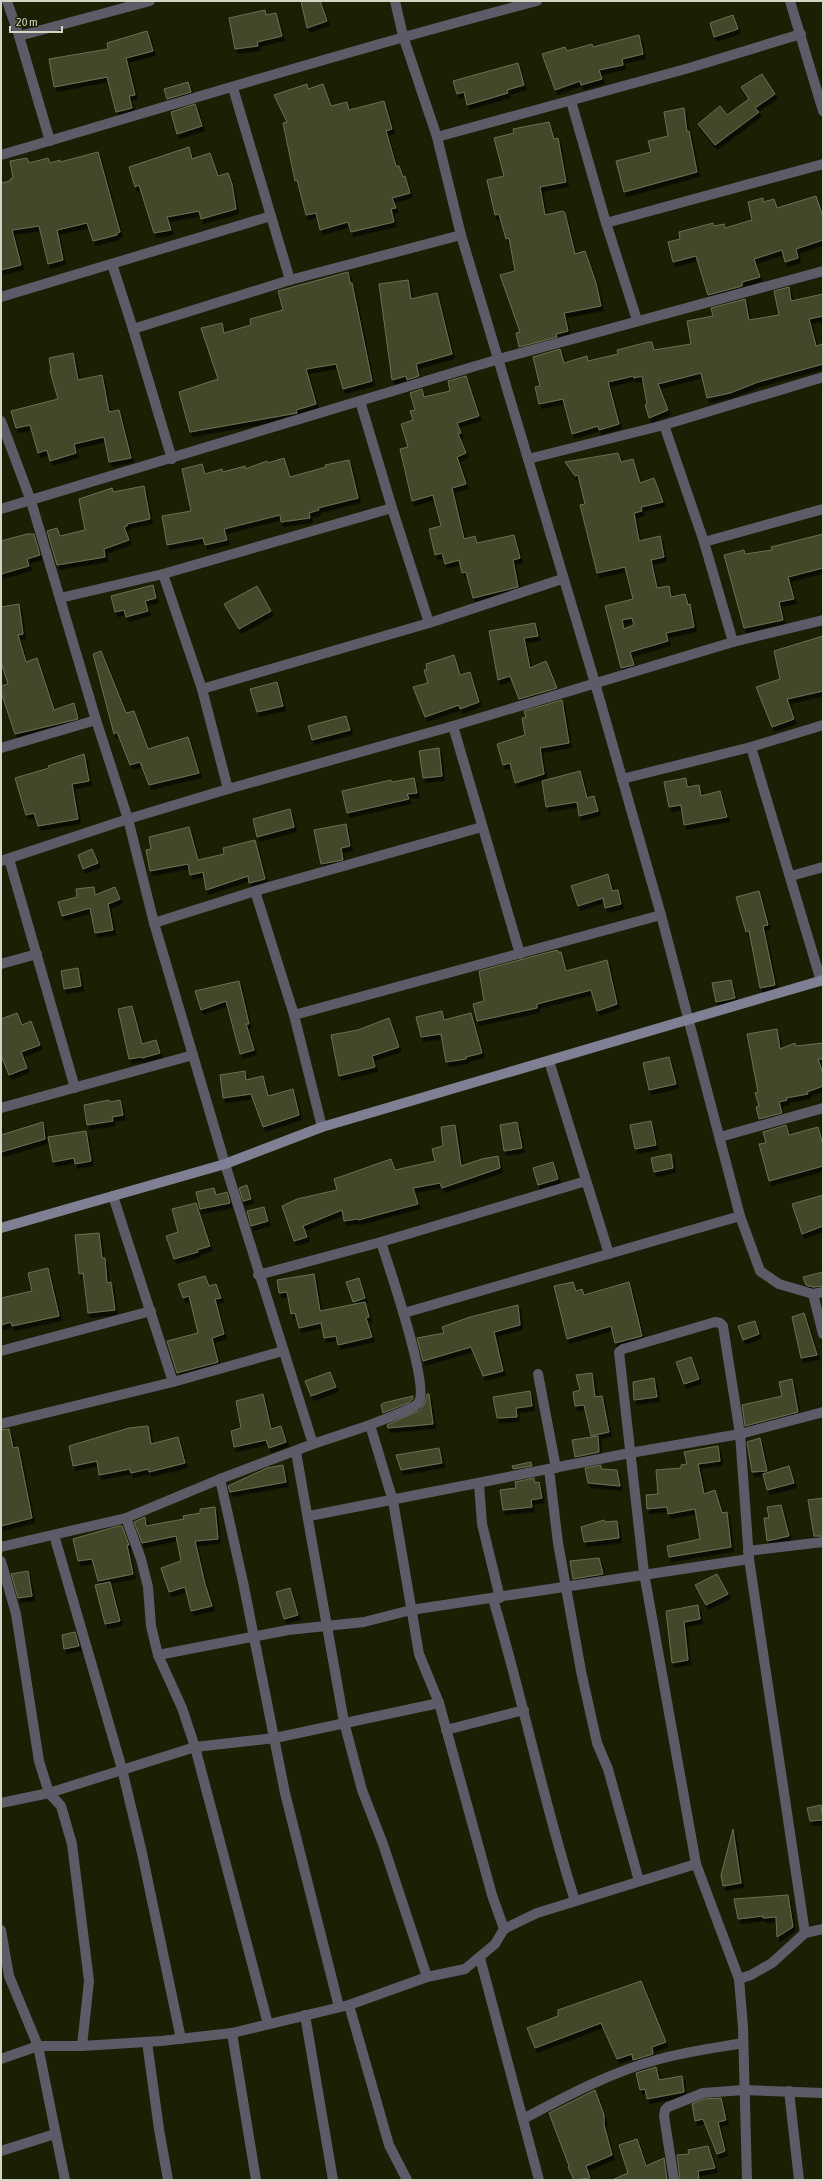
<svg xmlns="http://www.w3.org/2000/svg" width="824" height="2181" font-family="'Asap Condensed',sans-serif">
  <defs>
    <filter id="shadow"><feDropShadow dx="2.5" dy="4.5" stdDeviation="0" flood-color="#0009"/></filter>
  </defs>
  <rect width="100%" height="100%" fill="#1b1f04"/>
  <g fill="#42482b" stroke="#6a7152" fill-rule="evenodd" filter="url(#shadow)">
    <path d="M 301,1 L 320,1 L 327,21 L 307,28 Z"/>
    <path d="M 265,10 L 266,15 L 276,13 L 282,36 L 257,42 L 258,46 L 235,49 L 229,18 Z"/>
    <path d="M 733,15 L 738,29 L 714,37 L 710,23 Z"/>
    <path d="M 147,31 L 153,51 L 126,58 L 135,95 L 129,96 L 132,108 L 116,112 L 107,77 L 54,87 L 49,59 L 108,49 L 107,43 Z"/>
    <path d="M 639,35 L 643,54 L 622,59 L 623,65 L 599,70 L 602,79 L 581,85 L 580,81 L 555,90 L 542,54 L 565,47 L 567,51 L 592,44 L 593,47 Z"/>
    <path d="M 518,63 L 524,85 L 507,90 L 508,93 L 467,105 L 464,92 L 457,94 L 453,81 Z"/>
    <path d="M 762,74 L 775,94 L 755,108 L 759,112 L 715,145 L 698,124 L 720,106 L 727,115 L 749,99 L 741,87 Z"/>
    <path d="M 188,82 L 191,92 L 167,99 L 164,89 Z"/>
    <path d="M 307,84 L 308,89 L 323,84 L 331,106 L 347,102 L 349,110 L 384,101 L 392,129 L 386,131 L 396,166 L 399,166 L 403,177 L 405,176 L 410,193 L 392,198 L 396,208 L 391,209 L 394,222 L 351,232 L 348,222 L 320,230 L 316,213 L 306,215 L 297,180 L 295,181 L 283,123 L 287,122 L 274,95 Z"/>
    <path d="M 195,104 L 202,126 L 177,134 L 171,112 Z"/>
    <path d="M 684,108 L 687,132 L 689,131 L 697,172 L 624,192 L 616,161 L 651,152 L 648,141 L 668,136 L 664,112 Z"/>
    <path d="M 549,122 L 554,139 L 558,138 L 566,182 L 540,187 L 545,215 L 563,211 L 565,213 L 575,254 L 585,251 L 596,283 L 601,306 L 564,313 L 568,331 L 556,334 L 557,337 L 519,347 L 516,333 L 520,332 L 500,275 L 515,271 L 509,238 L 506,239 L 499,214 L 495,215 L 487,180 L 504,176 L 494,138 L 514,133 L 513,129 Z"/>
    <path d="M 189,147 L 192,159 L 210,153 L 218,176 L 228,173 L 232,184 L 236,209 L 201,219 L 199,211 L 167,217 L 171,230 L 154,233 L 139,185 L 135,187 L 129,167 Z"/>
    <path d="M 98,152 L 120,232 L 117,233 L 117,235 L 93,241 L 87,223 L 57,230 L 63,260 L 48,264 L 39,226 L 12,230 L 21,265 L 1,270 L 1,183 L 10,181 L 10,179 L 13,178 L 10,161 L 27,158 L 29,163 L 48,158 L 50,163 L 60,160 L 60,162 Z"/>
    <path d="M 816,196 L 823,217 L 823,240 L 796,249 L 798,258 L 785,262 L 782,250 L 754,259 L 760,277 L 742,282 L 742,286 L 708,295 L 696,256 L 673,262 L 668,242 L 680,239 L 679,232 L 713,223 L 714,226 L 724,224 L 725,228 L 752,220 L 748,202 L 763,198 L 763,202 L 774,199 L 777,208 Z"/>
    <path d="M 348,272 L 350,283 L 352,283 L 372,381 L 343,389 L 336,364 L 306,369 L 316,404 L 296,410 L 297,413 L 190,432 L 179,392 L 218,379 L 201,328 L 222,323 L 224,333 L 251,325 L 250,319 L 283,310 L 278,291 Z"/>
    <path d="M 408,280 L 411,299 L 437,293 L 452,354 L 416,364 L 419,376 L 407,380 L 406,376 L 392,380 L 379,284 Z"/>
    <path d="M 789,287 L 791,301 L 823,294 L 823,316 L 809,319 L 816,346 L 823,344 L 823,364 L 758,382 L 730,393 L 707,398 L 701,373 L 658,384 L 668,410 L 649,418 L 645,405 L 647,404 L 642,376 L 634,378 L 633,376 L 608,382 L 619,424 L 599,430 L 598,426 L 572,434 L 563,399 L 539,404 L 535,387 L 540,386 L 533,357 L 560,349 L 564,363 L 587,356 L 588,361 L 618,354 L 617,350 L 648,342 L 652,342 L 654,350 L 691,344 L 687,321 L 713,316 L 711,308 L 745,299 L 749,320 L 779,315 L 774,291 Z"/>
    <path d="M 73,353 L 78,380 L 102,375 L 109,412 L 119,410 L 131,458 L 109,462 L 104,437 L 74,444 L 76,453 L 50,461 L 47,450 L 38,453 L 30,425 L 16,428 L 11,411 L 58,399 L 50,371 L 51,371 L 49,358 Z"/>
    <path d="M 466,376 L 479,416 L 457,423 L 461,433 L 458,434 L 466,453 L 457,457 L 466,484 L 452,488 L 464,539 L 475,536 L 477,543 L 514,535 L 520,558 L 513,560 L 518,587 L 473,598 L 466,572 L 462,573 L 459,560 L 445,564 L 442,553 L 435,555 L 429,529 L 441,526 L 433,495 L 412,501 L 400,449 L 408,447 L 401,424 L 413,420 L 410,411 L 415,410 L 410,393 L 422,389 L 424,397 L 450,391 L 448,381 Z"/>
    <path d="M 618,453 L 621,462 L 633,459 L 640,483 L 654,478 L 663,502 L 641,507 L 642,511 L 634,513 L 639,541 L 660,536 L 664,557 L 651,560 L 657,588 L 669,586 L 671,597 L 685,594 L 688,605 L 690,604 L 694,627 L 666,633 L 668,641 L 630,652 L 634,665 L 621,668 L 605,606 L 633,599 L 625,567 L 597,573 L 580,505 L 585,504 L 578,475 L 575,476 L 565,462 ZM 632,618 L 634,625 L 624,629 L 622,620 Z"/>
    <path d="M 284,458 L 290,477 L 326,467 L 325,465 L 349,460 L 358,498 L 318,508 L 319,510 L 309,513 L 310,518 L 281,522 L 280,515 L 224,529 L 227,540 L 205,545 L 203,538 L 167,545 L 162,516 L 191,511 L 182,469 L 202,464 L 205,474 L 222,469 L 223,472 L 245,466 L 245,469 L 267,461 L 268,463 Z"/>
    <path d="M 144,486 L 150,519 L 127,524 L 127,526 L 124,527 L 129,540 L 104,549 L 105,557 L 57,565 L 47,531 L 57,528 L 60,536 L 85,530 L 79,499 L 112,488 L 113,492 Z"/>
    <path d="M 27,534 L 34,534 L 40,555 L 27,559 L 29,566 L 1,574 L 1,541 Z"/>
    <path d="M 823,534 L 823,568 L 788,577 L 794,599 L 779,602 L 783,620 L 744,628 L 724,555 L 744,550 L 745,554 L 772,550 L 771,547 Z"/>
    <path d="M 153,585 L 156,598 L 145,601 L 148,611 L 126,617 L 124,610 L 115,612 L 111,596 Z"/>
    <path d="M 257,586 L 271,611 L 239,629 L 224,604 Z"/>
    <path d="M 19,604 L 23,634 L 18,635 L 26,662 L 37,658 L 54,710 L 74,703 L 78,719 L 15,734 L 1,692 L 1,686 L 8,684 L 1,662 L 1,607 Z"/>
    <path d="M 535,623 L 538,636 L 524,638 L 530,668 L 546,661 L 557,688 L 519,699 L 510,676 L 498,680 L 489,631 Z"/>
    <path d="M 823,636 L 823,691 L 787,699 L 794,719 L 772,727 L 756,687 L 780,679 L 774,651 Z"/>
    <path d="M 101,651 L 126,713 L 134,711 L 148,749 L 188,737 L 199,773 L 149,785 L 140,762 L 130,765 L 117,732 L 114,734 L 93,654 Z"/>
    <path d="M 454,655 L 460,675 L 470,672 L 479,702 L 460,709 L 459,705 L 425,717 L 413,687 L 428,683 L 424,670 L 427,670 L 426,664 Z"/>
    <path d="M 277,682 L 283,706 L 257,712 L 250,689 Z"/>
    <path d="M 562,700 L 569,743 L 540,748 L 544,774 L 515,783 L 510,763 L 503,765 L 497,744 L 525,735 L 522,718 L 526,717 L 524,711 Z"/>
    <path d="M 346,716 L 350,730 L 312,740 L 308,726 Z"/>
    <path d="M 439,748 L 442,776 L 423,778 L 419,751 Z"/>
    <path d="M 84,754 L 89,781 L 72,784 L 78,819 L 38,826 L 34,813 L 26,815 L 15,778 L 49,768 L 48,766 Z"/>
    <path d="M 580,771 L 587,798 L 594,796 L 598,811 L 579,816 L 577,802 L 546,807 L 542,781 Z"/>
    <path d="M 414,778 L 417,793 L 407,794 L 409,799 L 347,813 L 342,791 L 391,780 L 392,782 Z"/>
    <path d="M 686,778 L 687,787 L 699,785 L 701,796 L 720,791 L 727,817 L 684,825 L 681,805 L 669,807 L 664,782 Z"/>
    <path d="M 290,809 L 294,827 L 257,837 L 253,819 Z"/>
    <path d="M 346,824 L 350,846 L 341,848 L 343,860 L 321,864 L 314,830 Z"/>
    <path d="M 189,827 L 198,860 L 224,854 L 223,848 L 255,840 L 265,879 L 249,883 L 248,876 L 206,890 L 203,872 L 190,875 L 188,864 L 150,871 L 146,850 L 151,849 L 149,837 Z"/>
    <path d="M 92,849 L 98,863 L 83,869 L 78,855 Z"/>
    <path d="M 608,874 L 612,891 L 618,890 L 621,904 L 605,908 L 603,898 L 578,906 L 571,886 Z"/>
    <path d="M 94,887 L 95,895 L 115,887 L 120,899 L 108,904 L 113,930 L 95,933 L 90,908 L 62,916 L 58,902 L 77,897 L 76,889 Z"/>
    <path d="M 759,891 L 768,925 L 763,926 L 775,985 L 760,988 L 749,931 L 746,932 L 736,897 Z"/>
    <path d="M 557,950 L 558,952 L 561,952 L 566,971 L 607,960 L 617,1004 L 597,1011 L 591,990 L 537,1004 L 537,1008 L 477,1021 L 473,1004 L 484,1001 L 479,971 Z"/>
    <path d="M 78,968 L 81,986 L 64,989 L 61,971 Z"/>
    <path d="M 731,980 L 735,998 L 716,1002 L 712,983 Z"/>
    <path d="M 239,981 L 249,1024 L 246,1024 L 254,1050 L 240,1054 L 226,1001 L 201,1010 L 195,991 Z"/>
    <path d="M 132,1006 L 142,1044 L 156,1040 L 160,1053 L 142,1058 L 141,1057 L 129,1059 L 118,1009 Z"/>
    <path d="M 442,1011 L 444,1020 L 471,1013 L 482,1053 L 466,1057 L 466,1059 L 446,1062 L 441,1034 L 421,1037 L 416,1017 Z"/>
    <path d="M 17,1013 L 22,1025 L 31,1021 L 40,1045 L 21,1052 L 27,1068 L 9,1075 L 1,1055 L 1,1019 Z"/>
    <path d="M 389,1018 L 399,1047 L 372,1056 L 375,1067 L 339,1076 L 331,1035 L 358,1030 Z"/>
    <path d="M 777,1029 L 780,1049 L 795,1043 L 796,1046 L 823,1043 L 823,1059 L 818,1059 L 823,1074 L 823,1086 L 807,1092 L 808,1094 L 786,1098 L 787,1100 L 779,1102 L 782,1113 L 759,1119 L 756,1107 L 759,1106 L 755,1093 L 758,1092 L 747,1034 Z"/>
    <path d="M 669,1057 L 676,1084 L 649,1090 L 643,1063 Z"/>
    <path d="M 245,1071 L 246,1080 L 263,1076 L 268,1096 L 293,1089 L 299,1115 L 263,1127 L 251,1094 L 223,1098 L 220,1075 Z"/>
    <path d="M 109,1100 L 110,1102 L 120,1100 L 123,1115 L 112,1117 L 113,1121 L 87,1125 L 84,1105 Z"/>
    <path d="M 651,1121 L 656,1145 L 635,1149 L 630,1125 Z"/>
    <path d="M 43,1122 L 45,1139 L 1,1152 L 1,1135 Z"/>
    <path d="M 517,1122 L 522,1148 L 504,1151 L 500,1125 Z"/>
    <path d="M 455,1125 L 461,1166 L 482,1159 L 498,1156 L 500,1168 L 442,1188 L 440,1183 L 413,1188 L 418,1204 L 358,1220 L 357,1219 L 344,1221 L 342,1210 L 303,1226 L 307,1237 L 294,1241 L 282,1206 L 297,1199 L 337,1190 L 334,1179 L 391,1159 L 395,1170 L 435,1161 L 432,1149 L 443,1146 L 441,1127 Z"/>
    <path d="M 786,1125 L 789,1135 L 818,1127 L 823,1145 L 823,1166 L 769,1181 L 759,1144 L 766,1143 L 763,1132 Z"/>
    <path d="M 86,1131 L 91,1161 L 75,1164 L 74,1158 L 53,1162 L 48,1137 Z"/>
    <path d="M 671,1154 L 673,1168 L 654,1172 L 651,1158 Z"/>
    <path d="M 553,1162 L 558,1179 L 538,1185 L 533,1168 Z"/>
    <path d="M 247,1185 L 251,1199 L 243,1201 L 239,1188 Z"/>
    <path d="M 214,1188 L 216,1195 L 227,1192 L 230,1203 L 200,1209 L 196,1192 Z"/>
    <path d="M 823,1195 L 823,1226 L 802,1234 L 792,1204 Z"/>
    <path d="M 196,1203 L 210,1246 L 197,1250 L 198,1252 L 174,1259 L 166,1236 L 178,1232 L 172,1209 Z"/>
    <path d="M 264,1207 L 268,1221 L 251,1226 L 247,1211 Z"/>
    <path d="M 99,1233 L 102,1258 L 105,1258 L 107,1283 L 111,1282 L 115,1310 L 88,1313 L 83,1273 L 79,1274 L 75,1235 Z"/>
    <path d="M 48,1268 L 59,1316 L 12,1326 L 11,1322 L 1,1325 L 1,1298 L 32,1291 L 28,1273 Z"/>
    <path d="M 823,1272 L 823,1286 L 813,1287 L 806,1285 L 803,1277 Z"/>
    <path d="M 314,1274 L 320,1311 L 365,1302 L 369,1317 L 366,1318 L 372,1337 L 338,1345 L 336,1336 L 324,1338 L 321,1323 L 299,1328 L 295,1313 L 291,1314 L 287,1292 L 279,1293 L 277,1280 Z"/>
    <path d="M 205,1276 L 209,1286 L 216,1284 L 221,1298 L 215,1299 L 224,1334 L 212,1338 L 218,1362 L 177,1373 L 167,1341 L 198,1333 L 189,1296 L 183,1298 L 178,1284 Z"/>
    <path d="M 359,1278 L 365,1298 L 353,1302 L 346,1282 Z"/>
    <path d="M 573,1282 L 576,1291 L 582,1289 L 584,1295 L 629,1282 L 642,1336 L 615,1343 L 611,1326 L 567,1339 L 554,1286 Z"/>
    <path d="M 518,1305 L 520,1325 L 494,1332 L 503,1371 L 483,1376 L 471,1347 L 423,1361 L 417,1338 L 444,1333 L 442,1327 L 470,1317 Z"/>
    <path d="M 804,1313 L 817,1355 L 801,1358 L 792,1317 Z"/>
    <path d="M 755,1321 L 759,1334 L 743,1340 L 738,1326 Z"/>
    <path d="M 691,1357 L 699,1379 L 684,1384 L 676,1362 Z"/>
    <path d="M 330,1372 L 336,1387 L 311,1396 L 305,1381 Z"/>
    <path d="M 592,1373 L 595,1397 L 602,1396 L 609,1432 L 591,1436 L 584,1405 L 575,1406 L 573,1392 L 580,1390 L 576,1375 Z"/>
    <path d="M 654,1378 L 657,1397 L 634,1400 L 633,1382 Z"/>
    <path d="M 792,1379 L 798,1412 L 745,1426 L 742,1405 L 782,1396 L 779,1382 Z"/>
    <path d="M 530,1391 L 532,1406 L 516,1408 L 517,1417 L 497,1418 L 493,1397 Z"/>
    <path d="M 263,1394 L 271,1429 L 281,1426 L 286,1442 L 269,1448 L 266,1440 L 234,1447 L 231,1431 L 241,1428 L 236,1401 Z"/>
    <path d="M 427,1394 L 429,1394 L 433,1424 L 388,1428 L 387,1425 L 420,1410 L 425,1403 Z"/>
    <path d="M 413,1396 L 413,1399 L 408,1403 L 383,1413 L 381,1405 L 383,1403 Z"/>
    <path d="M 148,1426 L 151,1444 L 178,1437 L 185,1463 L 149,1472 L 148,1469 L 131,1473 L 130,1469 L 99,1475 L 97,1461 L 73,1466 L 69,1446 L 129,1428 Z"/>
    <path d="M 9,1429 L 13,1448 L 18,1447 L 32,1518 L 1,1526 L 1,1430 Z"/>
    <path d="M 598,1436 L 599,1452 L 575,1457 L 572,1440 Z"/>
    <path d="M 760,1438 L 767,1471 L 752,1472 L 747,1442 Z"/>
    <path d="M 718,1446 L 720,1461 L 698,1464 L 704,1494 L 715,1490 L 722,1513 L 727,1512 L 731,1547 L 669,1557 L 667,1546 L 700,1539 L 695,1509 L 668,1514 L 667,1507 L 647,1509 L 646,1495 L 658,1494 L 656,1470 L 681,1468 L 681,1465 L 687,1464 L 684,1452 Z"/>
    <path d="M 439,1448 L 442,1463 L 401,1470 L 396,1455 Z"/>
    <path d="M 531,1462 L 532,1466 L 513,1469 L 512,1466 Z"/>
    <path d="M 283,1465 L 286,1482 L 230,1492 L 228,1486 L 267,1468 Z"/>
    <path d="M 601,1465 L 601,1469 L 617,1470 L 620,1486 L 588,1483 L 585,1468 Z"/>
    <path d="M 789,1466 L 794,1483 L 767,1490 L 763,1474 Z"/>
    <path d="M 534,1478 L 535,1483 L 539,1482 L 542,1498 L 531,1500 L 532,1507 L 503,1510 L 500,1490 L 516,1488 L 515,1482 Z"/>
    <path d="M 823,1498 L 823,1536 L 814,1536 L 808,1500 Z"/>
    <path d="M 781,1505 L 789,1536 L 767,1541 L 764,1518 L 769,1518 L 767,1507 Z"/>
    <path d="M 215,1507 L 218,1539 L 195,1541 L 205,1584 L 212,1606 L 191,1611 L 185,1587 L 169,1592 L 161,1568 L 181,1561 L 176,1536 L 142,1543 L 134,1522 L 145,1517 L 146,1526 L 184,1519 L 183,1516 L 200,1513 L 200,1509 Z"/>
    <path d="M 604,1520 L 605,1522 L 617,1521 L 619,1538 L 584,1542 L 581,1527 Z"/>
    <path d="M 118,1526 L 122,1526 L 129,1545 L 127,1545 L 133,1574 L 98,1581 L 92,1559 L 78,1561 L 73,1539 Z"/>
    <path d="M 599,1558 L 603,1574 L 573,1579 L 570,1561 Z"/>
    <path d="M 28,1571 L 32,1596 L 18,1598 L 11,1574 Z"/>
    <path d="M 717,1574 L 728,1594 L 706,1605 L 695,1585 Z"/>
    <path d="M 110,1582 L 120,1621 L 105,1624 L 95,1585 Z"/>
    <path d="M 290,1588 L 298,1615 L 284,1619 L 276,1592 Z"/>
    <path d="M 698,1605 L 700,1619 L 684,1622 L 688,1660 L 672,1663 L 666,1611 Z"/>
    <path d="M 75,1632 L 79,1646 L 64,1649 L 62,1635 Z"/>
    <path d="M 821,1805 L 823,1820 L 810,1821 L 807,1808 Z"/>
    <path d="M 733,1829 L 741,1883 L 723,1886 L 721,1875 Z"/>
    <path d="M 788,1895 L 793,1927 L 777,1937 L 776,1917 L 763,1918 L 763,1916 L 738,1919 L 734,1899 Z"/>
    <path d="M 641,1981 L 666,2042 L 652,2047 L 653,2054 L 633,2060 L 632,2054 L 617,2059 L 601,2023 L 535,2048 L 527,2028 L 558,2016 L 558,2010 Z"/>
    <path d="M 656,2067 L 659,2080 L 682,2076 L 684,2092 L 647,2099 L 645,2089 L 640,2090 L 636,2073 Z"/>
    <path d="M 595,2090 L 604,2115 L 604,2125 L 612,2155 L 586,2166 L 590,2178 L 574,2180 L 568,2167 L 569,2166 L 549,2113 Z"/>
    <path d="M 721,2098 L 726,2120 L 718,2122 L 725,2151 L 717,2154 L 703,2119 L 695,2121 L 692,2104 L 704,2099 Z"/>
    <path d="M 637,2139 L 646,2166 L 664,2158 L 667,2180 L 612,2180 L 628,2173 L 619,2145 Z"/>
    <path d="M 708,2146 L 715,2168 L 698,2171 L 699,2180 L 680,2180 L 677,2155 L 689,2154 L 688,2150 Z"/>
  </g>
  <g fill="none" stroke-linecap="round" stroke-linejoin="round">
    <g stroke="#5c5c69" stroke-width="10">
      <path d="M 7,1 L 19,36 L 50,141"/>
      <path d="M 395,1 L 403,36 L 437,137 L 461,235 L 595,683 L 661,915 L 740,1216 L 760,1271 L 779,1284 L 813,1294 L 823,1292"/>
      <path d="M 790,1 L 823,111"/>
      <path d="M 19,36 L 150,1"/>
      <path d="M 233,88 L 290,280"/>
      <path d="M 571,101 L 606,223 L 637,320"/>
      <path d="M 437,137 L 689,68 L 801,34"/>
      <path d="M 1,155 C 179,103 357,48 537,1"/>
      <path d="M 606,223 L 823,164"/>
      <path d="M 112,264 L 133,329 L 172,459"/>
      <path d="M 1,297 L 271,216"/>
      <path d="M 133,329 L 290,280 L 461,235"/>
      <path d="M 360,401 L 392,508 L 429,623"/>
      <path d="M 1,421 L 31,501 L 96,720 L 128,819 L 154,923 L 225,1164 L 313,1444 L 220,1479 L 126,1518 L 1,1547"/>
      <path d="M 664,425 L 704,542 L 733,642"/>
      <path d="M 528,459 L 664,425 L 823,377"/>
      <path d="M 1,509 L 499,359 L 823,271"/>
      <path d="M 704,542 L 823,509"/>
      <path d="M 163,574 L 202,689 L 228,789"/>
      <path d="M 60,598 L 163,574 L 392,508"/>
      <path d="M 202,689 L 429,623 L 562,579"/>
      <path d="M 453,726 L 520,954"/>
      <path d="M 751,747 L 821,981"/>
      <path d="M 1,748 L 96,720"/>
      <path d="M 622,779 L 751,747 L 823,725"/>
      <path d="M 9,859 L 75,1088"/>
      <path d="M 1,861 L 128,819 L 228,789 L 453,726 L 733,642 L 823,620"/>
      <path d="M 791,876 L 823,867"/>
      <path d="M 255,891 L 294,1015 L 322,1127"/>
      <path d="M 154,923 L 255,891 L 482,827"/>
      <path d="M 1,964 L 37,954"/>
      <path d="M 294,1015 L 661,915"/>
      <path d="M 549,1061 L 609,1254"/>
      <path d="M 1,1108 L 193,1055"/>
      <path d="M 720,1137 L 823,1108"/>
      <path d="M 113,1196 L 173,1382"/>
      <path d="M 258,1275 L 381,1242 L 586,1181"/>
      <path d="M 813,1294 L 823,1334"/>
      <path d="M 404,1313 L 740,1216"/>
      <path d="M 1,1351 L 151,1311"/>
      <path d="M 538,1374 L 556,1468"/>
      <path d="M 1,1424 L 173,1382 L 283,1351"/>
      <path d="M 370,1425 C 380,1420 414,1410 419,1402 C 429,1384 389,1267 381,1242"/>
      <path d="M 313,1444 L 370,1425 L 393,1501 L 419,1654 L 439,1703 L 492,1895 L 504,1929"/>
      <path d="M 296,1452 L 344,1722 L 362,1790 L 383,1844 L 427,1977"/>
      <path d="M 549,1469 L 558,1543 L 581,1671 L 597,1743 L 608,1769 L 639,1881"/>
      <path d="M 220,1479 L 243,1582 L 285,1793 L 339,2007"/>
      <path d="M 479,1484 L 482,1524 L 500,1598"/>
      <path d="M 309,1516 L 630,1453 L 740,1434 L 823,1412"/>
      <path d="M 126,1518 L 141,1559 L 148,1587 L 151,1626 L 158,1655 L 182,1708 L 195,1747 L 268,2024"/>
      <path d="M 54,1535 L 122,1769 L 142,1853 L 181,2039"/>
      <path d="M 748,1551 L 823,1542"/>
      <path d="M 1,1561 L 16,1614 L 39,1761 L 49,1793 L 61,1806 L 72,1844 L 89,1981 L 82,2046"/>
      <path d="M 493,1599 C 523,1699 543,1801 575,1901"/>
      <path d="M 158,1655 L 288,1630 L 364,1622 L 411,1610 L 749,1559"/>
      <path d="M 446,1730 L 524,1710"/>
      <path d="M 1,1803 L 49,1793 L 195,1747 L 275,1738 L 439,1703"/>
      <path d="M 1,1930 L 9,1976 L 38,2046 L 65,2180"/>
      <path d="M 480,1958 L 539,2180"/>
      <path d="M 739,1979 L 751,1975 L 772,1963 L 805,1933 L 823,1929"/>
      <path d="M 349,2005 L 389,2145 L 407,2180"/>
      <path d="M 305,2015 L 333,2180"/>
      <path d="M 232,2033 L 256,2180"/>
      <path d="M 147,2042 L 159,2129 L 168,2180"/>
      <path d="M 1,2059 L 38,2046 L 82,2046 L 161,2041 L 232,2033 L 349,2005 L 427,1977 L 465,1969 L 495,1944 L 504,1929 L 537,1913 L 696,1864"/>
      <path d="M 789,2091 L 799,2180"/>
      <path d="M 523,2119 C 567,2096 609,2073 656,2060 C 684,2052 715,2048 743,2043"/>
      <path d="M 1,2151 L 55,2134"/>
      <path d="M 674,2180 L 664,2116 L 665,2110 L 668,2107 L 703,2093 L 744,2090 L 823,2093"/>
      <path d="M 747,2180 L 743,2027 L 739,1979 L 696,1864 L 644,1573 L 619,1352 L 623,1349 L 715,1322 L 720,1323 L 723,1326 L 740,1434 L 749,1559 L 805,1933"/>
    </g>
    <path stroke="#808095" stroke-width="10" d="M 1,1228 L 225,1164 L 322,1127 L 823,980"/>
  </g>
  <rect width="824" height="2181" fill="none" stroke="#d2d6c5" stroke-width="4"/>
  <path d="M10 26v6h52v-6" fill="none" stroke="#d2d6c5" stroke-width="2"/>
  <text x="16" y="26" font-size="12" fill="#d2d6c5" stroke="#1b1f04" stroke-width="3" paint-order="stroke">20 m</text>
</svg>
